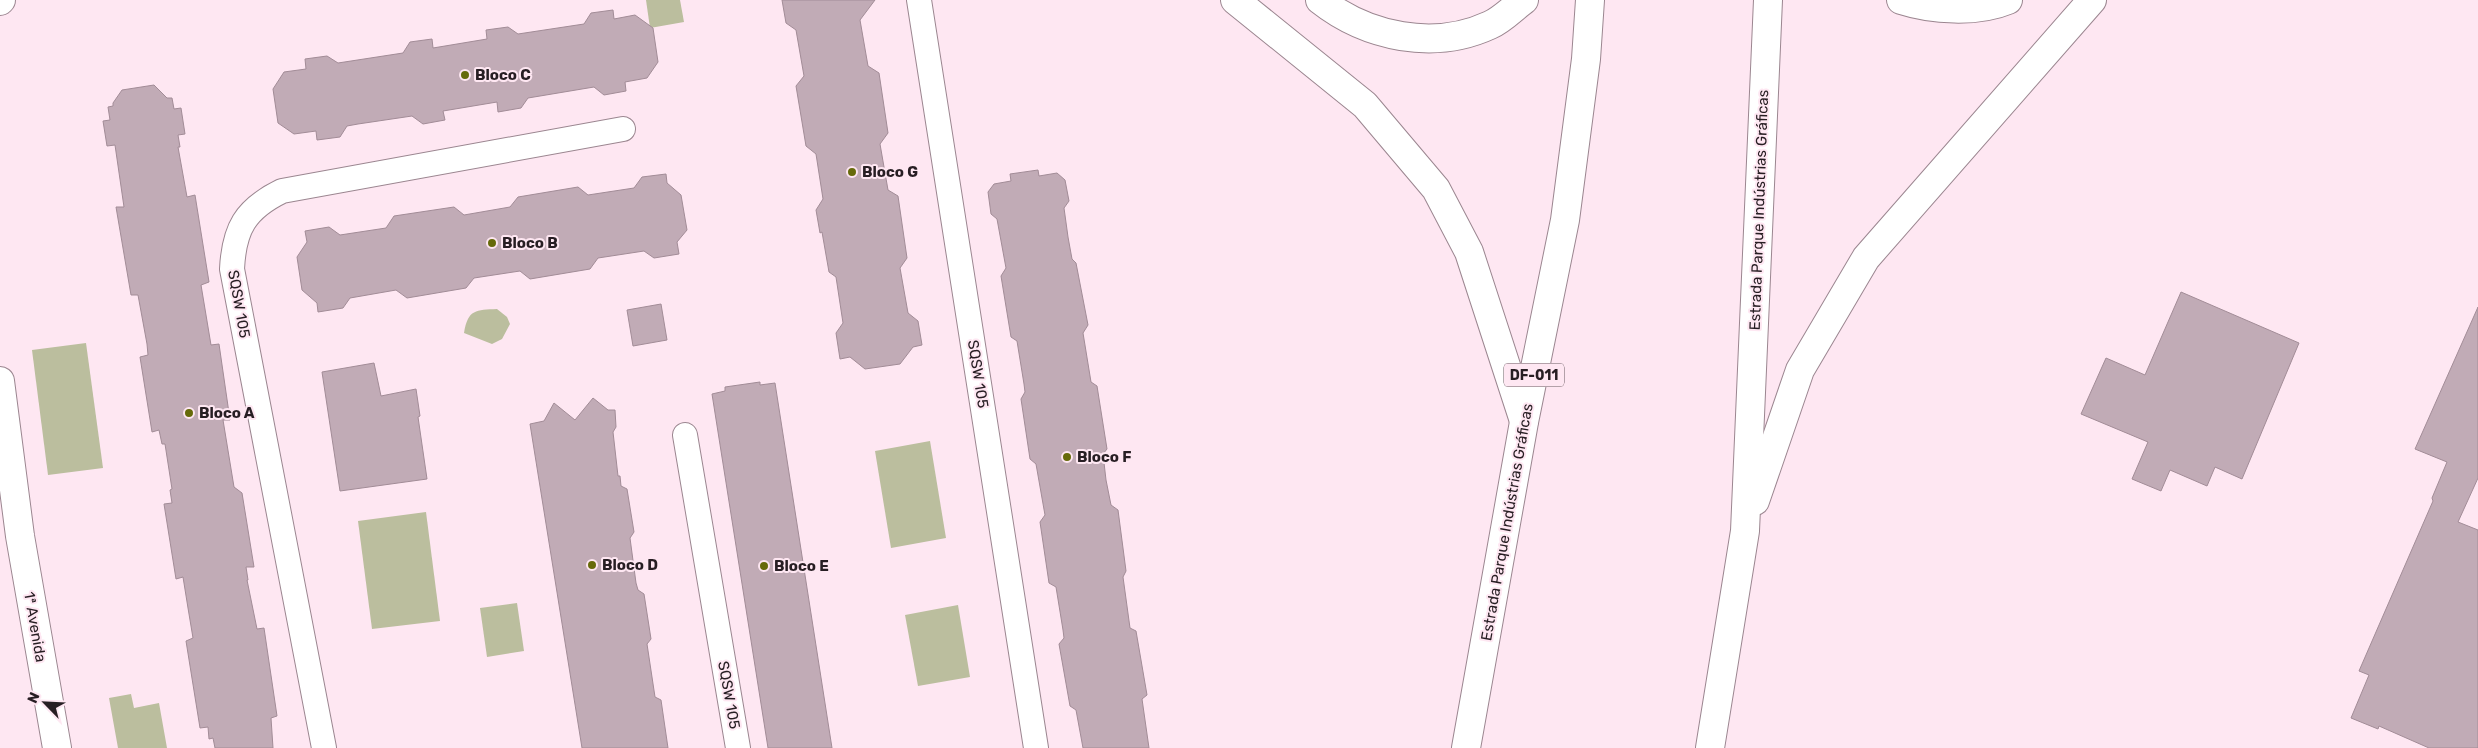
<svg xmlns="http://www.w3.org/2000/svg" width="2478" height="748" font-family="Rubik,sans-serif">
  <rect width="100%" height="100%" fill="#fee7f2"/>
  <g fill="#bbbe9e">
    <path d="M 646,0 L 680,0 L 684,22 L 650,28 Z"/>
    <path d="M 497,309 L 507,317 L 510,324 L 502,339 L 492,344 L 464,333 C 468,309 476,310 497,309 Z"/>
    <path d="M 86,343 L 103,468 L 48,475 L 32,350 Z"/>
    <path d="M 930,441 L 946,538 L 891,548 L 875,451 Z"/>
    <path d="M 426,512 L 440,621 L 372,629 L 358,521 Z"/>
    <path d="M 517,603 L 524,651 L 487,657 L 480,608 Z"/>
    <path d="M 958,605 L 970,677 L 918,686 L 905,615 Z"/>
    <path d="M 131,694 L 134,708 L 159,703 L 167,748 L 118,748 L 109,698 Z"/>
  </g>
  <g fill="#c1abb6" stroke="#a28c97">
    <path d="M 782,0 L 875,0 L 860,20 L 868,66 L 879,73 L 888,133 L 880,144 L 888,190 L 898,196 L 907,258 L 900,268 L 908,313 L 918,321 L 922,345 L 913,347 L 900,364 L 865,369 L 850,357 L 840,359 L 836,333 L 843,323 L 836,277 L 829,272 L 822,232 L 820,233 L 816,210 L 823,199 L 816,154 L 806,146 L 796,86 L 804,76 L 796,30 L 786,23 Z"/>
    <path d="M 613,10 L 614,19 L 635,15 L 653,28 L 658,62 L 647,78 L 625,82 L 626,91 L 604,95 L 594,87 L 528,98 L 521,108 L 498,112 L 497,102 L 443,111 L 445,120 L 423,124 L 412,116 L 358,124 L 347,126 L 340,137 L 317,140 L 316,131 L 294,134 L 278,123 L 273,89 L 284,72 L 306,69 L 305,59 L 327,56 L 338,63 L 403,53 L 410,42 L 432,39 L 433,48 L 487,39 L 486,30 L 508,27 L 518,34 L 584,24 L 591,13 Z"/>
    <path d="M 154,85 L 167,98 L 172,98 L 174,109 L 181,108 L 185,134 L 178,135 L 180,147 L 178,147 L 187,197 L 195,195 L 209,282 L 201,285 L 211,345 L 219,344 L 230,420 L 223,420 L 234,487 L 242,493 L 254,567 L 246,567 L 248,580 L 247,580 L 257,629 L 264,628 L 277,716 L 271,718 L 273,748 L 215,748 L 213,738 L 209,739 L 208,727 L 200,728 L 186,641 L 193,638 L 188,608 L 183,577 L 176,579 L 164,504 L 172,503 L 170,490 L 172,489 L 165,444 L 162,444 L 159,430 L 152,432 L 140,357 L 148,355 L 147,344 L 138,295 L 131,295 L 116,207 L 124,207 L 115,145 L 107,146 L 103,121 L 110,120 L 108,107 L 113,106 L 113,103 L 122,90 Z"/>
    <path d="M 1038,170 L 1039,176 L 1057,173 L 1065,180 L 1069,201 L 1064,208 L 1068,237 L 1072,259 L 1076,263 L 1088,325 L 1083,333 L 1091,382 L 1097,386 L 1107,449 L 1103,454 L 1106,480 L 1111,505 L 1118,510 L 1126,571 L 1123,577 L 1130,628 L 1136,631 L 1147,695 L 1142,699 L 1149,748 L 1083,748 L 1076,710 L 1070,706 L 1059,644 L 1064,638 L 1063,630 L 1056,587 L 1049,583 L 1040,522 L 1045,515 L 1036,464 L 1030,459 L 1021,399 L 1025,392 L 1024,384 L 1017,341 L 1011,337 L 1001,276 L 1006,268 L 997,219 L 991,214 L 988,192 L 994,184 L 1011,181 L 1010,174 Z"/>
    <path d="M 666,174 L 667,183 L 681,195 L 687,230 L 677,242 L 679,254 L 654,258 L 644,251 L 598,258 L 590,269 L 530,279 L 520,271 L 474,278 L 466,288 L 407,298 L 396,290 L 350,298 L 343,308 L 318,312 L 317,303 L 302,290 L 297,257 L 307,242 L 305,231 L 329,227 L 340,235 L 386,228 L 394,216 L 454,207 L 464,215 L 510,207 L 518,197 L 578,187 L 588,195 L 634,188 L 642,177 Z"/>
    <path d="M 2181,292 L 2299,343 L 2242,479 L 2215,467 L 2207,486 L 2170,470 L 2161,491 L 2132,479 L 2148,442 L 2081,414 L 2106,358 L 2145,375 Z"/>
    <path d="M 661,304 L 667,340 L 633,346 L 627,310 Z"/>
    <path d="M 2478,307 L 2478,478 L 2458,522 L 2478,530 L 2478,748 L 2429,748 L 2379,726 L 2378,729 L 2351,718 L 2369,675 L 2359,671 L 2433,501 L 2432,498 L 2447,462 L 2415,449 Z"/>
    <path d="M 374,363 L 381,396 L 416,389 L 420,416 L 418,417 L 427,479 L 340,491 L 322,372 Z"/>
    <path d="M 760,382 L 760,385 L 775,383 L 832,748 L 768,748 L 712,394 L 725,391 L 725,387 Z"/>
    <path d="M 593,398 L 608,410 L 615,410 L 616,427 L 613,432 L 618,476 L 620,476 L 621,486 L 627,489 L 634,532 L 630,538 L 636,583 L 638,590 L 644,594 L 651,639 L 647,644 L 655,697 L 661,700 L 668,748 L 582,748 L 530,424 L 544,421 L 554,403 L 575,420 Z"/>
  </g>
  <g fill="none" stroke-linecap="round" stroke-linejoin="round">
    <defs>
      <g id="minor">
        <path d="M 919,0 L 1036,748"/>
        <path d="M 685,435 L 738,748"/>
        <path d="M 324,748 L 232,269 C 234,229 245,209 282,191 L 623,129"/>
      </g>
      <path id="secondary" d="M 0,381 L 20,536 L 57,748"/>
      <g id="primary">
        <path d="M 1235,0 L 1365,105 L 1436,189 L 1469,252 L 1524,421"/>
        <path d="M 1320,0 C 1367,37 1434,51 1490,25 C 1502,20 1513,8 1524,0"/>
        <path d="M 1901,0 C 1932,10 1977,13 2008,0"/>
        <path d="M 0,1 L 1,0"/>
        <path d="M 1755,501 L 1800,370 L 1866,258 L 2092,0"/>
        <path d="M 1466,748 L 1524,422 L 1565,220 L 1586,59 L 1590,0"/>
        <path d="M 1710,748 L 1745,531 L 1768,0"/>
      </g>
    </defs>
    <use href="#minor" stroke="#9b8690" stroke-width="26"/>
    <use href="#secondary" stroke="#9b8690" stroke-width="30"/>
    <use href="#primary" stroke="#9b8690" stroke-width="30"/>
    <use href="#minor" stroke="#fff" stroke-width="24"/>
    <use href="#secondary" stroke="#fff" stroke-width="28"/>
    <use href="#primary" stroke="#fff" stroke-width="28"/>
  </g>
  <g fill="#666a0a" stroke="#fee7f2" stroke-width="2">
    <circle cx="465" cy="75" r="5"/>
    <circle cx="852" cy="172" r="5"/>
    <circle cx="492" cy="243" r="5"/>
    <circle cx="189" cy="413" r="5"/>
    <circle cx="1067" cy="457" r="5"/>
    <circle cx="592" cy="565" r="5"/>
    <circle cx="764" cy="566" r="5"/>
  </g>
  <g text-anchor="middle" stroke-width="4" stroke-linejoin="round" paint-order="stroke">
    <rect fill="#fee7f2" stroke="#685a61" stroke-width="1" x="1504" y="363.5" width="60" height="23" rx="4"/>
    <g font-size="14" font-weight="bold" fill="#271e23">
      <text x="1534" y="380">DF-011</text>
    </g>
    <g font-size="15" font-weight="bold" fill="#271e23" stroke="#fee7f2" text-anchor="start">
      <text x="475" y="80">Bloco C</text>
      <text x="862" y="177">Bloco G</text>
      <text x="502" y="248">Bloco B</text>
      <text x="199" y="418">Bloco A</text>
      <text x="1077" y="462">Bloco F</text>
      <text x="602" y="570">Bloco D</text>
      <text x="774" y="571">Bloco E</text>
    </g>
    <g font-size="15" fill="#271e23" stroke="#fee7f2">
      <text transform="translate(1759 210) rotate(-88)" y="5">Estrada Parque Indústrias Gráficas</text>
      <text transform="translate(239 304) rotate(80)" y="5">SQSW 105</text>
      <text transform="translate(978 374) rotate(81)" y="5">SQSW 105</text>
      <text transform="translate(1507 522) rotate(-80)" y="5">Estrada Parque Indústrias Gráficas</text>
      <text transform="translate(35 627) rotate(80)" y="5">1ª Avenida</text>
      <text transform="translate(729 695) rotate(80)" y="5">SQSW 105</text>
    </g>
  </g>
  <g transform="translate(45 703) rotate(294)" stroke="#fee7f2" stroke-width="4" paint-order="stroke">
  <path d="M0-4L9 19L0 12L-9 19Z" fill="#271e23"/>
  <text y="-8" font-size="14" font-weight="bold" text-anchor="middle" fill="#271e23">N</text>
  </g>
</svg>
